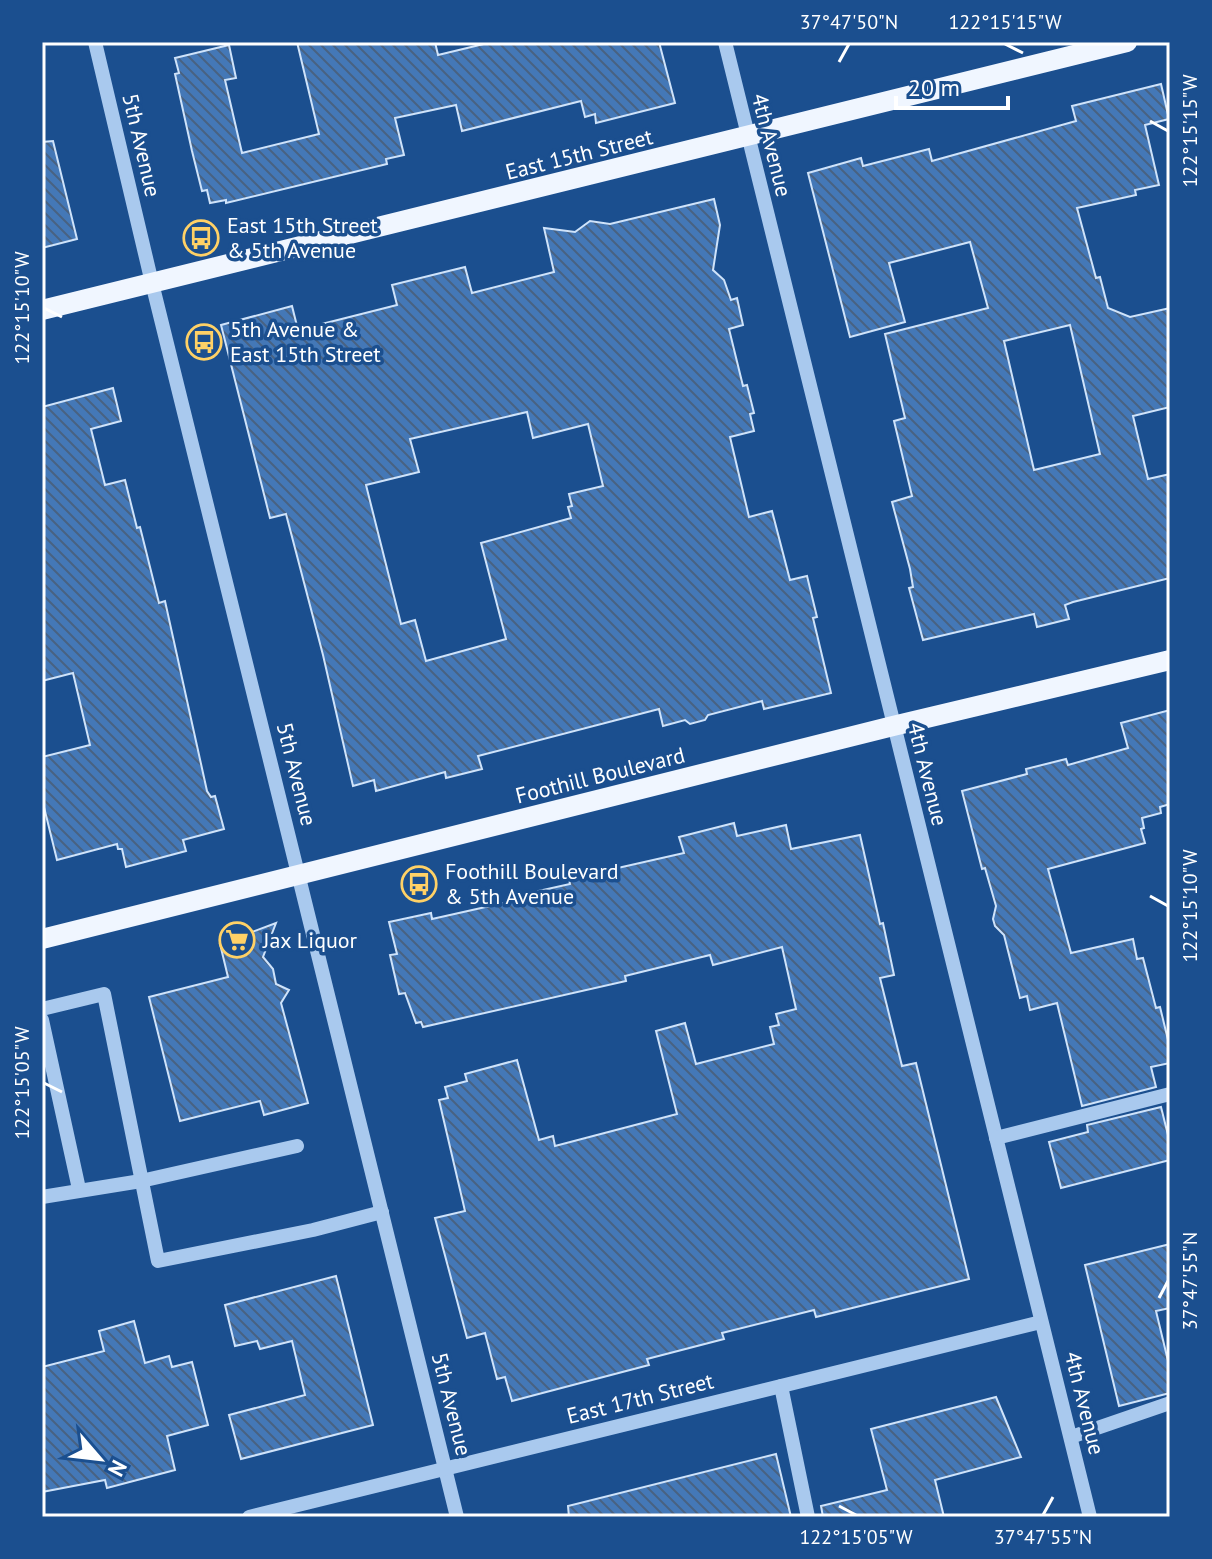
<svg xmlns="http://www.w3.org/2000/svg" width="1212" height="1559" font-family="'PT Sans',sans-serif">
  <defs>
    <pattern id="building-back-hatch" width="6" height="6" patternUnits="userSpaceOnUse" patternTransform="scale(2)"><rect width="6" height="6" fill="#4478b7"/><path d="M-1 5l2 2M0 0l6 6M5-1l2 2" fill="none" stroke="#486282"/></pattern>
  </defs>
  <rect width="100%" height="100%" fill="#1b4f8f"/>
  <g fill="url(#building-back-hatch)" stroke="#cfe3fa" stroke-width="2" fill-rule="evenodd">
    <path d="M 297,42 L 435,42 L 438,55 L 492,42 L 659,42 L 675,103 L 596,123 L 595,114 L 585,117 L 581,101 L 462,131 L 456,105 L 395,118 L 404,155 L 386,159 L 387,164 L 226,203 L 226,200 L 210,203 L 207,190 L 202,191 L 192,151 L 175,74 L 179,73 L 175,58 L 229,45 L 236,78 L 225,80 L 242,153 L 319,134 Z"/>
    <path d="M 1161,84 L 1169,119 L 1145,125 L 1159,185 L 1135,190 L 1136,195 L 1077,208 L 1096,278 L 1100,277 L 1108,308 L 1130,317 L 1170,308 L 1170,407 L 1133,416 L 1148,479 L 1170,474 L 1170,578 L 1073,602 L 1065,605 L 1069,619 L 1037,627 L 1034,614 L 923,640 L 909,588 L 913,587 L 910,569 L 892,502 L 912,496 L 894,421 L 905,418 L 885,334 L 988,308 L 970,242 L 889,263 L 905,322 L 850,337 L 808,173 L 861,158 L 863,166 L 929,149 L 932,161 L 1076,121 L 1072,106 ZM 1070,325 L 1100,454 L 1034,470 L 1004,341 Z"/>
    <path d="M 53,141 L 77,239 L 42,248 L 42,142 Z"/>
    <path d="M 714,199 L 720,225 L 713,270 L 724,280 L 731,300 L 737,298 L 743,325 L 729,329 L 743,386 L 747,385 L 754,413 L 750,414 L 754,431 L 730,437 L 749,517 L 772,511 L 790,580 L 807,576 L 817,617 L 813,618 L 831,693 L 764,709 L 762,701 L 708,715 L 705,720 L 690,724 L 685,720 L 663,726 L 659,709 L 478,756 L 482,769 L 446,778 L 445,772 L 376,791 L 374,780 L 353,786 L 323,655 L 286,514 L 270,518 L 221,325 L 292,306 L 298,330 L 397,305 L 392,285 L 465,267 L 472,293 L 554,272 L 544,228 L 575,232 L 590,221 L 610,224 ZM 527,412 L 533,438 L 588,424 L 603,486 L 569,494 L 572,506 L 568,507 L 571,518 L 481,543 L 506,639 L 426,661 L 415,620 L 401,624 L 366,485 L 419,472 L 410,439 Z"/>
    <path d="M 113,388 L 121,421 L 91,429 L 105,485 L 125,480 L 137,528 L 140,527 L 159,603 L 165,601 L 207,791 L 211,797 L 215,796 L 224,829 L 183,840 L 186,851 L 126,867 L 122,849 L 118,849 L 117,844 L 57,860 L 42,799 L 42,757 L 90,745 L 73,673 L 42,681 L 42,407 Z"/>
    <path d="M 1170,710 L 1170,804 L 1160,807 L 1161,813 L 1142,818 L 1144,828 L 1141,829 L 1145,843 L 1048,869 L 1071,953 L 1133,939 L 1137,959 L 1143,958 L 1156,1008 L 1160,1007 L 1170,1048 L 1170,1063 L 1151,1067 L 1156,1087 L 1082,1106 L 1057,1003 L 1030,1010 L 1027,996 L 1020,998 L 1004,935 L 995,926 L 993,919 L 996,906 L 985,868 L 982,869 L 962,791 L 1027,774 L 1026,769 L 1066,759 L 1068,765 L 1128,748 L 1121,723 Z"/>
    <path d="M 734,823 L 737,836 L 786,825 L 791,849 L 860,835 L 880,924 L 883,923 L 894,975 L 880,978 L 902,1066 L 916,1063 L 969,1279 L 816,1317 L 814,1310 L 722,1333 L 724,1339 L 647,1359 L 649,1365 L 512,1401 L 505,1377 L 497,1379 L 485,1333 L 467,1338 L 435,1218 L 465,1211 L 439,1100 L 448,1098 L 445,1087 L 467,1081 L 465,1074 L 517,1060 L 539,1140 L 553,1136 L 555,1146 L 677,1114 L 656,1031 L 685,1023 L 696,1064 L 774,1044 L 770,1027 L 779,1025 L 776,1014 L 796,1009 L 782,947 L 713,965 L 710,955 L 625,976 L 626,981 L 423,1027 L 421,1022 L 416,1023 L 405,993 L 399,994 L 390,955 L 397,954 L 389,922 L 431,913 L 432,919 L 508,902 L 507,898 L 570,884 L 569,879 L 684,853 L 679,837 Z"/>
    <path d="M 276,923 L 263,957 L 273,969 L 276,984 L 289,990 L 281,1003 L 308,1103 L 264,1115 L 260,1101 L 180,1121 L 149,997 L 228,977 L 220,944 Z"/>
    <path d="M 1161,1107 L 1170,1143 L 1170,1160 L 1061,1188 L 1049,1142 L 1088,1132 L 1087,1125 Z"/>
    <path d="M 1170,1244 L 1170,1308 L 1156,1311 L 1170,1369 L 1170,1393 L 1119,1406 L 1085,1265 Z"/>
    <path d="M 336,1276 L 373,1425 L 241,1459 L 229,1415 L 305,1395 L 292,1341 L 260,1349 L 257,1341 L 235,1346 L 225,1305 Z"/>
    <path d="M 134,1321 L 145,1363 L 169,1356 L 172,1367 L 192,1362 L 208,1425 L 167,1436 L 175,1470 L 107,1488 L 105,1480 L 42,1492 L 42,1367 L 104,1351 L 99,1331 Z"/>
    <path d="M 996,1397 L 1021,1457 L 935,1480 L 944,1517 L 823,1517 L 821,1506 L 887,1490 L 871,1429 Z"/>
    <path d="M 776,1454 L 791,1517 L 569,1517 L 568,1506 Z"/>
  </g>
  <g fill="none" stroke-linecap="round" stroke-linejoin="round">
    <g stroke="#a9c9ee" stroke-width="14">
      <path d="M 95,42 L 152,283 L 457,1517"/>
      <path d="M 725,42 L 1090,1517"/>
      <path d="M 42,1009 L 104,994 L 158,1261 L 313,1230 L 382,1212"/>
      <path d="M 42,1020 L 79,1189"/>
      <path d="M 996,1138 L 1170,1094"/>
      <path d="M 42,1197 L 141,1181 L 297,1146"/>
      <path d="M 781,1386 L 808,1517"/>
      <path d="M 1071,1437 L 1170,1403"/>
      <path d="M 249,1517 L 1041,1322"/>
    </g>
    <g stroke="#f0f6ff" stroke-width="20">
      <path d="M 42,310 L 1127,42"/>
      <path d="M 42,939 L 893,726 L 1170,660"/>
    </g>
  </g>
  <path fill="none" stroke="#fff" stroke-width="3" d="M 1005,44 L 1023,53M 839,62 L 849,44M 1150,121 L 1168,131M 44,308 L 62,317M 1150,896 L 1168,906M 44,1083 L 62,1092M 1159,1298 L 1168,1281M 839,1506 L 856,1515M 1043,1515 L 1053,1497"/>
  <defs>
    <symbol id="bus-ring" viewBox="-11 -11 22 22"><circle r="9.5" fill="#1b4f8f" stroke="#ffd166" stroke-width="1.5"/><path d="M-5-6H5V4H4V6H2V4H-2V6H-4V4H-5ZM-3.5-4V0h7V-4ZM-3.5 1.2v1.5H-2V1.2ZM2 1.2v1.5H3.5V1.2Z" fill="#ffd166"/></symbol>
    <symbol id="supermarket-ring" viewBox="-11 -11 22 22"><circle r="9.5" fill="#1b4f8f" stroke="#ffd166" stroke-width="1.5"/><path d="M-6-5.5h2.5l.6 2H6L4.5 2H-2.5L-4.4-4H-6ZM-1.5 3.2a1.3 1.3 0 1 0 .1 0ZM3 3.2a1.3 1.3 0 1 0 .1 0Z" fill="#ffd166"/></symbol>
  </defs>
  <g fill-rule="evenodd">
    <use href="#bus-ring" x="181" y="218" width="40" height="40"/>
    <use href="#bus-ring" x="184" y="322" width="40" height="40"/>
    <use href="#bus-ring" x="399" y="864" width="40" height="40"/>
    <use href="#supermarket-ring" x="217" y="920" width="40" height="40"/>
  </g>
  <g text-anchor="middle" stroke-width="7" stroke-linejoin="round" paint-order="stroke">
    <g font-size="22" fill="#fff" stroke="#1b4f8f">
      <text transform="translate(142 145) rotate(77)" y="8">5th Avenue</text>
      <text transform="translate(772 145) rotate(76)" y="8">4th Avenue</text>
      <text transform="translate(579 154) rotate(-14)" y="8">East 15th Street</text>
      <text transform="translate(297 774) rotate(76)" y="8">5th Avenue</text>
      <text transform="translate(928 774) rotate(76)" y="8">4th Avenue</text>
      <text transform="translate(600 775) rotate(-14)" y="8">Foothill Boulevard</text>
      <text transform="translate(640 1398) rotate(-14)" y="8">East 17th Street</text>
      <text transform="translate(1085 1403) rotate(76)" y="8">4th Avenue</text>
      <text transform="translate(452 1404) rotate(76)" y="8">5th Avenue</text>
    </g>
    <g font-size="22" fill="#fff" stroke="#1b4f8f" text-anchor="start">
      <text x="227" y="233">East 15th Street<tspan x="227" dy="25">&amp; 5th Avenue</tspan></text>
      <text x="230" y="337">5th Avenue &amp;<tspan x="230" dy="25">East 15th Street</tspan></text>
      <text x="445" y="879">Foothill Boulevard<tspan x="445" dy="25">&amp; 5th Avenue</tspan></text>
      <text x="263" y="948">Jax Liquor</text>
    </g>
  </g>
  <rect width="1212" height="1559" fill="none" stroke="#1b4f8f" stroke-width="88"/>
  <g transform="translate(100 1459) rotate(118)" stroke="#1b4f8f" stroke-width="6" paint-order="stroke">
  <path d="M0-6L14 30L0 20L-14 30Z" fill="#ffffff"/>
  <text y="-12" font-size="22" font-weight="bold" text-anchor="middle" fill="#ffffff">N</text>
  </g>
  <path d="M896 96v12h112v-12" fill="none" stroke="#ffffff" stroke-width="4"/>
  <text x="908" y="96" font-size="24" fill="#ffffff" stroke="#1b4f8f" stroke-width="6" paint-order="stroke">20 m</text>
  <rect x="44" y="44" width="1124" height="1471" fill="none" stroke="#fff" stroke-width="3"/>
  <g font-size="20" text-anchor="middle" fill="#fff">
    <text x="849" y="29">37°47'50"N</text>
    <text x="1005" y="29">122°15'15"W</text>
    <text transform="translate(1190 131) rotate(-90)" y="7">122°15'15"W</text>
    <text transform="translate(22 308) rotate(-90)" y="7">122°15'10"W</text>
    <text transform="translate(1190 906) rotate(-90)" y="7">122°15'10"W</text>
    <text transform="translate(22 1083) rotate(-90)" y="7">122°15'05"W</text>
    <text transform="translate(1190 1281) rotate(-90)" y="7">37°47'55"N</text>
    <text x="856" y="1544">122°15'05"W</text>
    <text x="1043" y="1544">37°47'55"N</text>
  </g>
</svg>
